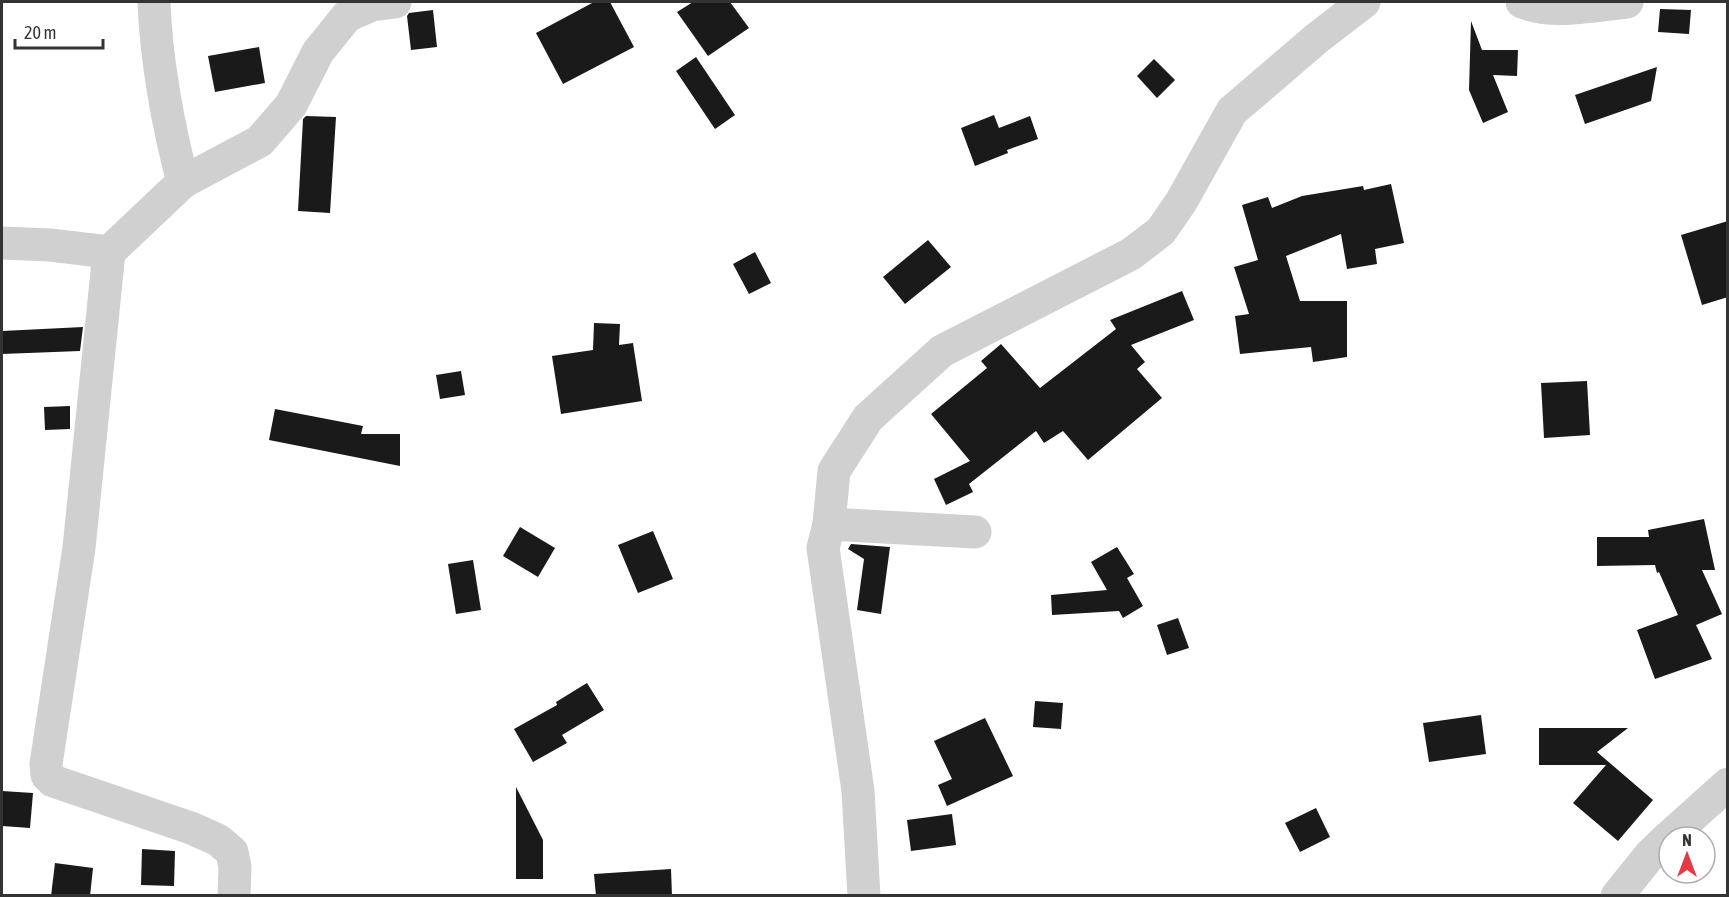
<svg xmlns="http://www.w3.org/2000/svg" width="1729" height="897" font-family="'Asap Condensed',sans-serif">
  <rect width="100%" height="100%" fill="#fff"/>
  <g fill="#1a1a1a">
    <path d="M 594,2 L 610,2 L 634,47 L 563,84 L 536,33 Z"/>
    <path d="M 693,2 L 730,2 L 749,28 L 708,56 L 677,12 Z"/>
    <path d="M 1660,9 L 1691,10 L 1689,34 L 1658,32 Z"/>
    <path d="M 433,10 L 437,47 L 411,50 L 407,16 L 409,13 Z"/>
    <path d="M 1471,21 L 1482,50 L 1518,50 L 1517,76 L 1493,75 L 1508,112 L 1483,123 L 1469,90 Z"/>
    <path d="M 259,47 L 265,83 L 215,92 L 208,56 Z"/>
    <path d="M 696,57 L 735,115 L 715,129 L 676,71 Z"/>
    <path d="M 1154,59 L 1175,80 L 1157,98 L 1137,76 Z"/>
    <path d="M 1657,67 L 1651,101 L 1585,124 L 1575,95 Z"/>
    <path d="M 994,115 L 999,128 L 1030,116 L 1038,139 L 1007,150 L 1008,153 L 975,166 L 961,128 Z"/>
    <path d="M 306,116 L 336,117 L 330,213 L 298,211 L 303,119 Z"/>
    <path d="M 1391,184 L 1404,243 L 1375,249 L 1377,264 L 1347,269 L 1341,234 L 1286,256 L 1300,301 L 1347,301 L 1347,357 L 1313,362 L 1311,347 L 1240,354 L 1235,316 L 1249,314 L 1234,267 L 1258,260 L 1242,205 L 1268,197 L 1272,208 L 1302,196 L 1363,186 L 1364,190 Z"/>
    <path d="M 1728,221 L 1728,297 L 1702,305 L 1681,235 Z"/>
    <path d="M 928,240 L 951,267 L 905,304 L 883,277 Z"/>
    <path d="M 755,252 L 771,283 L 749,294 L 733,264 Z"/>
    <path d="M 1182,291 L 1194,320 L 1131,345 L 1145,362 L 1137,369 L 1162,398 L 1088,460 L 1063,431 L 1044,443 L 1036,431 L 969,484 L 973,492 L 946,505 L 934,479 L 970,461 L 931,414 L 987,368 L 981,361 L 1001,344 L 1040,388 L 1116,329 L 1110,320 Z"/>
    <path d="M 594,323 L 620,324 L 619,345 L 633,343 L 642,401 L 561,414 L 552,356 L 593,350 Z"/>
    <path d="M 83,327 L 80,351 L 2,354 L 2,331 Z"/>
    <path d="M 461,371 L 465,395 L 440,399 L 436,375 Z"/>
    <path d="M 1587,381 L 1590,435 L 1544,438 L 1541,383 Z"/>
    <path d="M 70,406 L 70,429 L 45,430 L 44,407 Z"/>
    <path d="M 275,409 L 363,426 L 361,434 L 400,434 L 400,466 L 269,440 Z"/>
    <path d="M 1704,519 L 1715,570 L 1702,570 L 1722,614 L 1696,625 L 1712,659 L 1655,679 L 1637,630 L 1678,615 L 1659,572 L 1657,573 L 1655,565 L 1597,566 L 1597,537 L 1649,537 L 1648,530 Z"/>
    <path d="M 520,527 L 555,548 L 538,577 L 503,556 Z"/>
    <path d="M 653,531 L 673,579 L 638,593 L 618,545 Z"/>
    <path d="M 851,544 L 890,547 L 881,614 L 857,610 L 864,559 L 848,549 Z"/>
    <path d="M 1117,547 L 1134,574 L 1127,578 L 1143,606 L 1123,618 L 1119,611 L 1052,615 L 1051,595 L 1107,590 L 1091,562 Z"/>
    <path d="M 473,560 L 481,610 L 456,614 L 448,564 Z"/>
    <path d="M 1178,618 L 1189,648 L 1167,655 L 1157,625 Z"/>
    <path d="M 587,683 L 604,710 L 562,735 L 567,743 L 533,762 L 514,729 L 557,705 L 556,702 Z"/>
    <path d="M 1035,701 L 1063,703 L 1061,729 L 1033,727 Z"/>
    <path d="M 1481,715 L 1486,754 L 1429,762 L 1423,723 Z"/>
    <path d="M 985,718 L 1013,776 L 947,806 L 938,785 L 952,779 L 934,741 Z"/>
    <path d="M 1539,728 L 1628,728 L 1597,752 L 1653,800 L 1618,841 L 1573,803 L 1606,765 L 1539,765 Z"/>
    <path d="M 516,787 L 543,840 L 543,879 L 516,879 Z"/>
    <path d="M 2,791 L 33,793 L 30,828 L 2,826 Z"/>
    <path d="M 1316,808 L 1330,837 L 1300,852 L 1285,823 Z"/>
    <path d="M 952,814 L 956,845 L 911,851 L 907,820 Z"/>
    <path d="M 142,849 L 175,851 L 174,886 L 141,885 Z"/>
    <path d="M 55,863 L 93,868 L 90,896 L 51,896 Z"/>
    <path d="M 671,869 L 672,896 L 596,896 L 594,874 Z"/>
  </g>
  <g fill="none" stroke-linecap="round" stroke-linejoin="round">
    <g stroke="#d0d0d0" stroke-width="33">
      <path d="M 154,2 C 156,59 168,126 183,182 L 109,252 L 79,548 L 46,764 L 47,775 L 53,781 L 191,828 L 218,840 L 232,852 L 235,867 L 234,896"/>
      <path d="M 1522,2 C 1554,15 1594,5 1627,2"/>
      <path d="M 183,182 L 260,141 L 291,105 L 318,52 L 347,16 L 372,5 L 395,2"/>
      <path d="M 2,243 L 50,245 L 109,252"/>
      <path d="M 829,524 L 975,532"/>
      <path d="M 1669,837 L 1728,784"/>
      <path d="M 864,896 L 858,791 L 823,548 L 829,524 L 834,471 L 868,418 L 942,351 L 1131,254 L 1161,231 L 1181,202 L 1232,111 L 1316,39 L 1364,2"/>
      <path d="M 1617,896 L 1650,855 L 1669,837"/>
    </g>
  </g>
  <rect width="1729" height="897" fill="none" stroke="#333333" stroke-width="6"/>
  <g transform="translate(1687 855)"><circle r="28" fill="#ffffff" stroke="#adadad" stroke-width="1.5"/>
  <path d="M0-4.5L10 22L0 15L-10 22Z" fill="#e63946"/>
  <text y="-9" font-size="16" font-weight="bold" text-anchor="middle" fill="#333333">N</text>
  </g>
  <path d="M15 39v9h88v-9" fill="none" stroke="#333333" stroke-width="3"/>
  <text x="24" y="39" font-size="18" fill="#333333" stroke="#ffffff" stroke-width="4.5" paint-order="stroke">20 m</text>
</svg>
